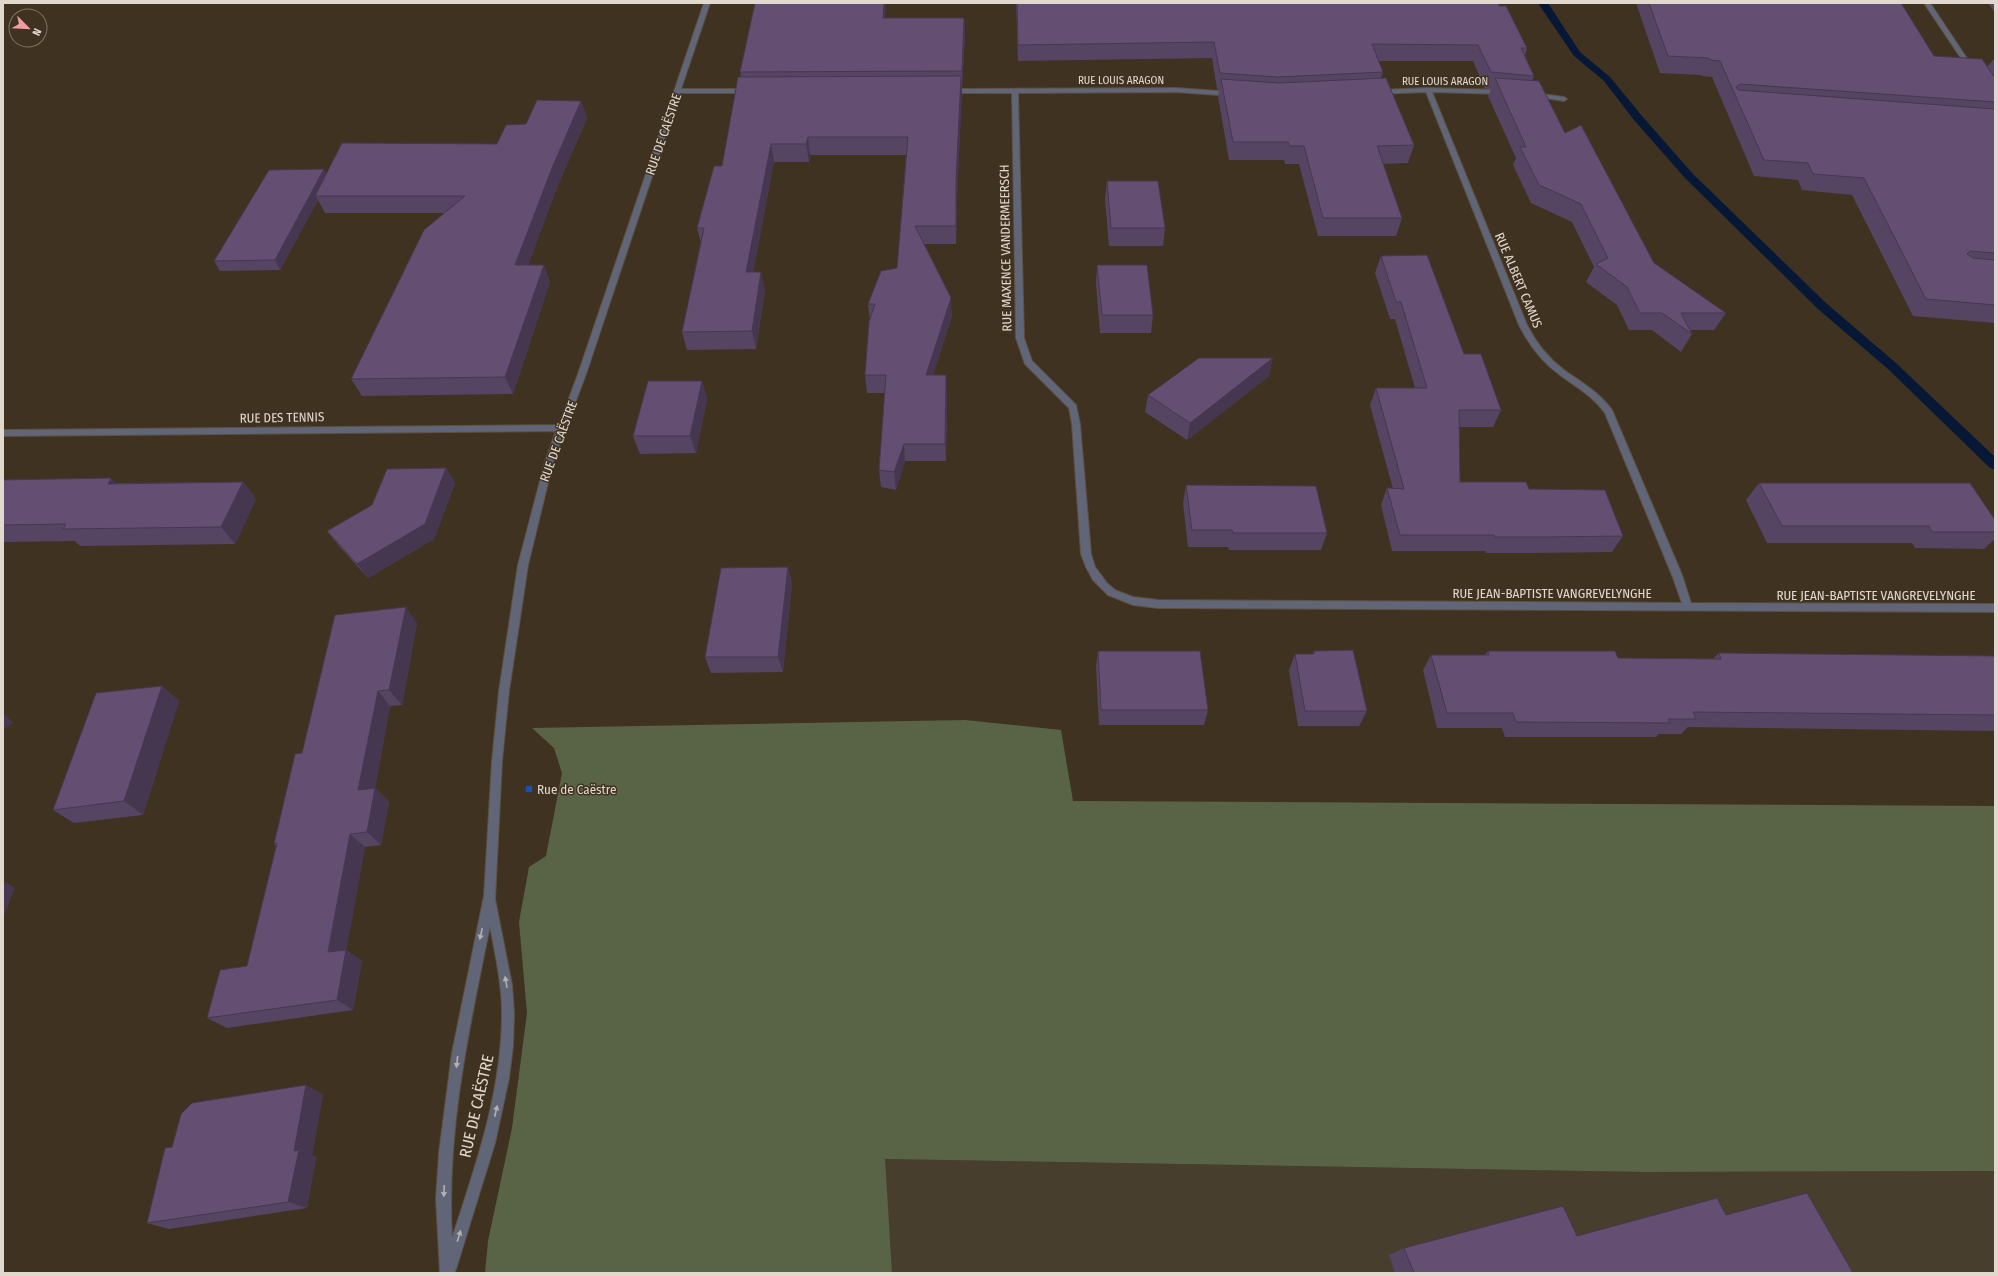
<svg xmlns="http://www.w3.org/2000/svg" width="1998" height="1276" font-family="'Fira Sans Condensed',sans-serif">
  <rect width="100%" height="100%" fill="#403221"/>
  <path fill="#473e2d" d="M 884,1159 L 1647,1172 L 1995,1171 L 1995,1273 L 892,1273 Z"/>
  <path fill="#596447" d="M 965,720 L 1061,730 L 1073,801 L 1995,806 L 1995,1171 L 1647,1172 L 885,1159 L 892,1273 L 485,1273 L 488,1241 L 512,1128 L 527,1013 L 519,922 L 529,867 L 546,856 L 562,773 L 554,748 L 532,728 Z"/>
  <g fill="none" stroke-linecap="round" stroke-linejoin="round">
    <path fill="#071836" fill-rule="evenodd" d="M 1538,3 L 1548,3 L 1580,52 L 1610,77 L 1642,116 L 1693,174 L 1826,303 L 1896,363 L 1995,457 L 1995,470 L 1990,468 L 1888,369 L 1818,309 L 1685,178 L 1634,120 L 1604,81 L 1574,56 Z"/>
    <defs>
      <g id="street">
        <path d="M 704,3 L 710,3 L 681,89 L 749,89 L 752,91 L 749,93 L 680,93 L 586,374 L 553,462 L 528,565 L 509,691 L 502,761 L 495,899 L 512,985 L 514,1013 L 513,1046 L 509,1078 L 495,1143 L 456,1269 L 454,1273 L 440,1273 L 436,1199 L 439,1153 L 452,1053 L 484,896 L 492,761 L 499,691 L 518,565 L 545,462 L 556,431 L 3,436 L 3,430 L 559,425 L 578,374 ZM 490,926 C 495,954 502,984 502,1013 C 502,1091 476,1165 452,1238 C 446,1132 469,1029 490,926 Z"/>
        <path d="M 1924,3 L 1930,3 L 1974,69 L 1973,70 L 1969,70 Z"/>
        <path d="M 1176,88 L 1233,92 L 1236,94 L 1233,96 L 1176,92 L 1018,93 L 1024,338 L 1032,361 L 1076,405 L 1080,424 L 1091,554 L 1095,567 L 1107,583 L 1115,590 L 1133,597 L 1158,600 L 1682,603 L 1672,575 L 1605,413 C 1593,396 1576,387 1560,375 C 1542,362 1529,345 1519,325 L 1426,92 L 1378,94 L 1375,92 L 1378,90 L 1428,88 L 1502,90 L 1505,92 L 1502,94 L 1432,92 L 1527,325 C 1536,343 1548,358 1564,370 C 1582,383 1599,392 1612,410 L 1682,575 L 1691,603 L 1995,604 L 1995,612 L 1158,608 L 1133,605 L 1108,595 L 1093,580 L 1086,567 L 1081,554 L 1072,424 L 1069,408 L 1025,364 L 1016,338 L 1012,93 L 949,93 L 946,91 L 949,89 Z"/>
        <path d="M 1534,93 L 1564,97 L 1567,99 L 1564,101 L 1532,96 L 1532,94 Z"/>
      </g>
    </defs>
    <use href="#street" stroke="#5d5040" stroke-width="2"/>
    <use href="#street" fill="#606577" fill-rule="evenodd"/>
  </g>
  <g fill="#564463">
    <path d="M 1016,3 L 1498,3 L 1527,48 L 1525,56 L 1534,76 L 1532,81 L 1565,133 L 1654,263 L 1726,313 L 1714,330 L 1690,330 L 1692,334 L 1681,352 L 1652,330 L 1629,330 L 1617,305 L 1586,282 L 1594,267 L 1572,222 L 1531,203 L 1513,165 L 1516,158 L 1488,96 L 1491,89 L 1485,89 L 1473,61 L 1378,61 L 1383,72 L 1381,78 L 1414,145 L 1408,163 L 1383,164 L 1402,218 L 1396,236 L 1318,236 L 1299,164 L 1285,164 L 1284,160 L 1229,160 L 1218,96 L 1219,90 L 1217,89 L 1212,58 L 1018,61 Z"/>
    <path d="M 1636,3 L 1901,3 L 1934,56 L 1987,67 L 1993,60 L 1995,60 L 1995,323 L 1913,316 L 1852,195 L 1802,190 L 1798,180 L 1754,176 L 1712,77 L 1702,76 L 1701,75 L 1660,73 Z"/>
    <path d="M 1988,3 L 1995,3 L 1995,13 Z"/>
    <path d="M 885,18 L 964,18 L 965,34 L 962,87 L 957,198 L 956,244 L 924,244 L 952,316 L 933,375 L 947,392 L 946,461 L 905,461 L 896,490 L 881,487 L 879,470 L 885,393 L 867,393 L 865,375 L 870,320 L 868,304 L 897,268 L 906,155 L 810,155 L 809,162 L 774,162 L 753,272 L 765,290 L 756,349 L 687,350 L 682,332 L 701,243 L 697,228 L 722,166 L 741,77 L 740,72 Z"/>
    <path d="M 581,101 L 587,118 L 558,185 L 528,265 L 550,282 L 513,394 L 362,396 L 351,379 L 444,213 L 325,213 L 318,200 L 280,270 L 220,271 L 214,261 L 327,174 L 497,144 L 526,124 Z"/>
    <path d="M 1107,181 L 1165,228 L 1163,246 L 1109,246 L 1105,199 Z"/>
    <path d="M 1381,256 L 1464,354 L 1501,410 L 1493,427 L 1459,427 L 1460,482 L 1529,489 L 1623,536 L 1612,552 L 1535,553 L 1486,553 L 1485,551 L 1392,551 L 1381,505 L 1387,488 L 1393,489 L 1370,405 L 1376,388 L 1415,388 L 1395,319 L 1390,319 L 1375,273 Z"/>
    <path d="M 1097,265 L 1153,315 L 1151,333 L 1100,333 L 1096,283 Z"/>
    <path d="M 1269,376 L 1187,440 L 1145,412 L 1148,395 Z"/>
    <path d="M 702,381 L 707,399 L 696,453 L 640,454 L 633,436 Z"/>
    <path d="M 446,468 L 455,483 L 434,539 L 368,578 L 339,546 L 327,531 Z"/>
    <path d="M 3,480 L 116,483 L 243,482 L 256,499 L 235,544 L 80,546 L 75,541 L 3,542 Z"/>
    <path d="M 1759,483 L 1995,520 L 1995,539 L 1984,549 L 1915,548 L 1912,543 L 1767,543 L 1746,500 Z"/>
    <path d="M 1186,485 L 1327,533 L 1321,550 L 1229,550 L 1228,547 L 1188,547 L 1183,503 Z"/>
    <path d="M 788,567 L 792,584 L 783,672 L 711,673 L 705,657 Z"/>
    <path d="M 417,623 L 402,705 L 390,706 L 375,788 L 389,802 L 381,845 L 365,847 L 346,950 L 362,961 L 353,1010 L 227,1028 L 207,1018 L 247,966 L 276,846 L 274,844 Z"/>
    <path d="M 1098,651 L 1208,710 L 1204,725 L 1099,725 L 1096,666 Z"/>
    <path d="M 1314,651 L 1367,711 L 1359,726 L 1298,726 L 1289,670 L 1295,654 L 1312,654 Z"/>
    <path d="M 1488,651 L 1618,658 L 1713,659 L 1719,653 L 1995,656 L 1995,731 L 1688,727 L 1681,734 L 1659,734 L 1656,737 L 1505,737 L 1502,728 L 1437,728 L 1423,670 L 1431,655 L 1485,655 Z"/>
    <path d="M 162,686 L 179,701 L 143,815 L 74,823 L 53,810 Z"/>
    <path d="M 323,1094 L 312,1155 L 316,1157 L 307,1208 L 169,1229 L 147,1223 Z"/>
    <path d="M 1726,1215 L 1853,1273 L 1395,1273 L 1389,1255 L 1404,1248 L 1577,1236 Z"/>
  </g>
  <g fill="#463750">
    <path d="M 884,3 L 886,3 L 884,33 L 883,18 Z"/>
    <path d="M 964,18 L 965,34 L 962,87 L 962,71 Z"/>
    <path d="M 961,76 L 962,94 L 957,198 L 956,244 L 956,180 Z"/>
    <path d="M 581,101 L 587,118 L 558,185 L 522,282 L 515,265 L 552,168 Z"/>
    <path d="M 808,137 L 810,155 L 809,162 L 806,144 Z"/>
    <path d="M 771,144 L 774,162 L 750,290 L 746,272 Z"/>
    <path d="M 324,169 L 329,178 L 315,196 L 318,200 L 280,270 L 275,260 Z"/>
    <path d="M 544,265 L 550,282 L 513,394 L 505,377 Z"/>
    <path d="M 761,272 L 765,290 L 756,349 L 752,331 Z"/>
    <path d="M 951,298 L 952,316 L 927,393 L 926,375 Z"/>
    <path d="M 1273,358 L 1269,376 L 1187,440 L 1190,423 Z"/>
    <path d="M 946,375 L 947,392 L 946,461 L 945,444 Z"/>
    <path d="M 702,381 L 707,399 L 696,453 L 690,436 Z"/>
    <path d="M 904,444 L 905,461 L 896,490 L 894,472 Z"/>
    <path d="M 446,468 L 455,483 L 434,539 L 368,578 L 357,564 Z"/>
    <path d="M 111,478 L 127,495 L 108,484 Z"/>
    <path d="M 243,482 L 256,499 L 235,544 L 221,527 Z"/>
    <path d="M 788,567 L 792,584 L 783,672 L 778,657 Z"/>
    <path d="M 406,607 L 417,623 L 402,705 L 389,690 Z"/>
    <path d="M 162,686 L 179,701 L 143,815 L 124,801 Z"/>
    <path d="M 378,691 L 390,706 L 372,804 L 358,790 Z"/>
    <path d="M 3,713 L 13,723 L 3,730 Z"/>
    <path d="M 375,788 L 389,802 L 381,845 L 367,832 Z"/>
    <path d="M 350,834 L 365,847 L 344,964 L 328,952 Z"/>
    <path d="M 3,881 L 15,888 L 3,918 Z"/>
    <path d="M 346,950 L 362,961 L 353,1010 L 337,1000 Z"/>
    <path d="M 306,1085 L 323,1094 L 312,1155 L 316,1157 L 307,1208 L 288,1202 L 294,1151 Z"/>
  </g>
  <g fill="#644f73" stroke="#463750">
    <path d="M 755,3 L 884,3 L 883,18 L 964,18 L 962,71 L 740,72 Z"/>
    <path d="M 1017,3 L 1498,3 L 1499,6 L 1506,6 L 1527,48 L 1521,48 L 1534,76 L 1491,72 L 1478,45 L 1372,44 L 1383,72 L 1278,77 L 1220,73 L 1214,42 L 1018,45 Z"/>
    <path d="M 1649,3 L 1901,3 L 1934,56 L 1982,59 L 1995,78 L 1995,102 L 1740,84 L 1736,87 L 1738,90 L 1995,109 L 1995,253 L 1970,251 L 1967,254 L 1973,258 L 1995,260 L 1995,305 L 1926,299 L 1864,178 L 1813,174 L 1808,163 L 1764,160 L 1720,61 L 1710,60 L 1709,58 L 1668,56 Z"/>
    <path d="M 961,76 L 956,180 L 956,226 L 915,226 L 951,298 L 926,375 L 946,375 L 945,444 L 904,444 L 894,472 L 879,470 L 886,375 L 865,375 L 869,322 L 875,304 L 868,304 L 881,271 L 897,268 L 908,137 L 808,137 L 806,144 L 771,144 L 746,272 L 761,272 L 752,331 L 682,332 L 704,228 L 697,228 L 714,166 L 722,166 L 738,77 Z"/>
    <path d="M 1386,78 L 1414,145 L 1377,146 L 1402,218 L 1323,218 L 1304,146 L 1290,146 L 1288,142 L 1233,142 L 1221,79 L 1279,83 Z"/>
    <path d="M 1495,78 L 1539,81 L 1565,133 L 1581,125 L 1654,263 L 1726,313 L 1681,313 L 1692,334 L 1662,313 L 1640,313 L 1627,287 L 1596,264 L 1608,258 L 1581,204 L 1539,185 L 1520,147 L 1526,147 Z"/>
    <path d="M 537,100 L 581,101 L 552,168 L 515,265 L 544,265 L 505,377 L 351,379 L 424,230 L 465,196 L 315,196 L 342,143 L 497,144 L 506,125 L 526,124 Z"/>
    <path d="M 324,169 L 275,260 L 214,261 L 269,170 Z"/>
    <path d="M 1107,181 L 1158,181 L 1165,228 L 1111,228 Z"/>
    <path d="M 1427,255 L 1464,354 L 1481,354 L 1501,410 L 1459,410 L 1460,482 L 1526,482 L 1529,489 L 1605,490 L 1623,536 L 1545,537 L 1495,537 L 1494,535 L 1400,535 L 1387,488 L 1404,489 L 1376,388 L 1427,388 L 1401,302 L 1396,302 L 1381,256 Z"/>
    <path d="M 1097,265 L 1147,265 L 1153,315 L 1102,315 Z"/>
    <path d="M 1199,358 L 1273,358 L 1190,423 L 1148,395 Z"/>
    <path d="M 648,381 L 702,381 L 690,436 L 633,436 Z"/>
    <path d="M 446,468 L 425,524 L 357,564 L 327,531 L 372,505 L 387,469 Z"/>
    <path d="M 111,478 L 108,484 L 243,482 L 221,527 L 63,529 L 66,524 L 3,525 L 3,480 Z"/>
    <path d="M 1759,483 L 1970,483 L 1995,520 L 1995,532 L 1932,532 L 1929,526 L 1782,526 Z"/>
    <path d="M 1186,485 L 1316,486 L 1327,533 L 1233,533 L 1232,530 L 1192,530 Z"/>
    <path d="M 788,567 L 778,657 L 705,657 L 721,568 Z"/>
    <path d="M 406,607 L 389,690 L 378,691 L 358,790 L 375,788 L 367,832 L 350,834 L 328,952 L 346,950 L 337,1000 L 207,1018 L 220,970 L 247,966 L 277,843 L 274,844 L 295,754 L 302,753 L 335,615 Z"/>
    <path d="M 1353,650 L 1367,711 L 1305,711 L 1295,654 L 1314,654 L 1314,651 Z"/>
    <path d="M 1098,651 L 1200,651 L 1208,710 L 1101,710 Z"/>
    <path d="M 1488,651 L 1615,651 L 1618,658 L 1721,659 L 1719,653 L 1995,656 L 1995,715 L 1693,712 L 1696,719 L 1668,719 L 1670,723 L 1516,722 L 1513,713 L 1447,713 L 1431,655 L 1489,655 Z"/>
    <path d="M 162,686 L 124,801 L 53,810 L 96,693 Z"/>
    <path d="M 306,1085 L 294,1151 L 299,1150 L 288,1202 L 147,1223 L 165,1148 L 172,1147 L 181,1114 L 192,1103 Z"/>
    <path d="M 1807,1193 L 1853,1273 L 1414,1273 L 1404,1248 L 1563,1206 L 1577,1236 L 1717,1198 L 1726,1215 Z"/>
  </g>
  <defs><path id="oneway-solid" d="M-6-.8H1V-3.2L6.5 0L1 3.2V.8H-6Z"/></defs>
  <g fill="#b4b0b0">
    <use href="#oneway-solid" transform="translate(481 934) rotate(102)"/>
    <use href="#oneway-solid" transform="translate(506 982) rotate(-100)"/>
    <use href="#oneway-solid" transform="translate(457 1062) rotate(96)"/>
    <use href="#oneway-solid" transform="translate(496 1111) rotate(-77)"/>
    <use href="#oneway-solid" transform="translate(444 1191) rotate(93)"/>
    <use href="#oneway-solid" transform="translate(459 1236) rotate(-73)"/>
  </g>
  <rect fill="#1a4fb4" stroke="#403221" stroke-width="1.5" x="525" y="785" width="8" height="8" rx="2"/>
  <g text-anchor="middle" stroke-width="3" stroke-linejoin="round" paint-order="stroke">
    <g font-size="11" fill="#e1d8ce" stroke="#403221">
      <text x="1121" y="84">RUE LOUIS ARAGON</text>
      <text x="1445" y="85">RUE LOUIS ARAGON</text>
    </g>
    <g font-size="13" fill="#e1d8ce" stroke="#403221">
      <text transform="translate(663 134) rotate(-71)" y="5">RUE DE CAËSTRE</text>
      <text transform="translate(1005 248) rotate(-91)" y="5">RUE MAXENCE VANDERMEERSCH</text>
      <text transform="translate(1519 280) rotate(67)" y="5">RUE ALBERT CAMUS</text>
      <text transform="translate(282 417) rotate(-1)" y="5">RUE DES TENNIS</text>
      <text transform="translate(558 441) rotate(-70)" y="5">RUE DE CAËSTRE</text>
      <text x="1552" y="598">RUE JEAN-BAPTISTE VANGREVELYNGHE</text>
      <text x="1876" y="600">RUE JEAN-BAPTISTE VANGREVELYNGHE</text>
    </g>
    <g font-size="13" fill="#e1d8ce" stroke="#403221" text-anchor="start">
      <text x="537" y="794">Rue de Caëstre</text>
    </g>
    <g font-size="16" fill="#e1d8ce" stroke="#403221">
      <text transform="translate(476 1106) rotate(-77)" y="6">RUE DE CAËSTRE</text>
    </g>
  </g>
  <rect width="1998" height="1276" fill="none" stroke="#e1d8ce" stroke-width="8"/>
  <g transform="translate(28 28) rotate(114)"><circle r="19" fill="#403221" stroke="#807466"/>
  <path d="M0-3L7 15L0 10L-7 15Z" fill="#f49aa4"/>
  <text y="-6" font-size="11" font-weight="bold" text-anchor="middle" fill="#e1d8ce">N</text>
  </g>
</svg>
